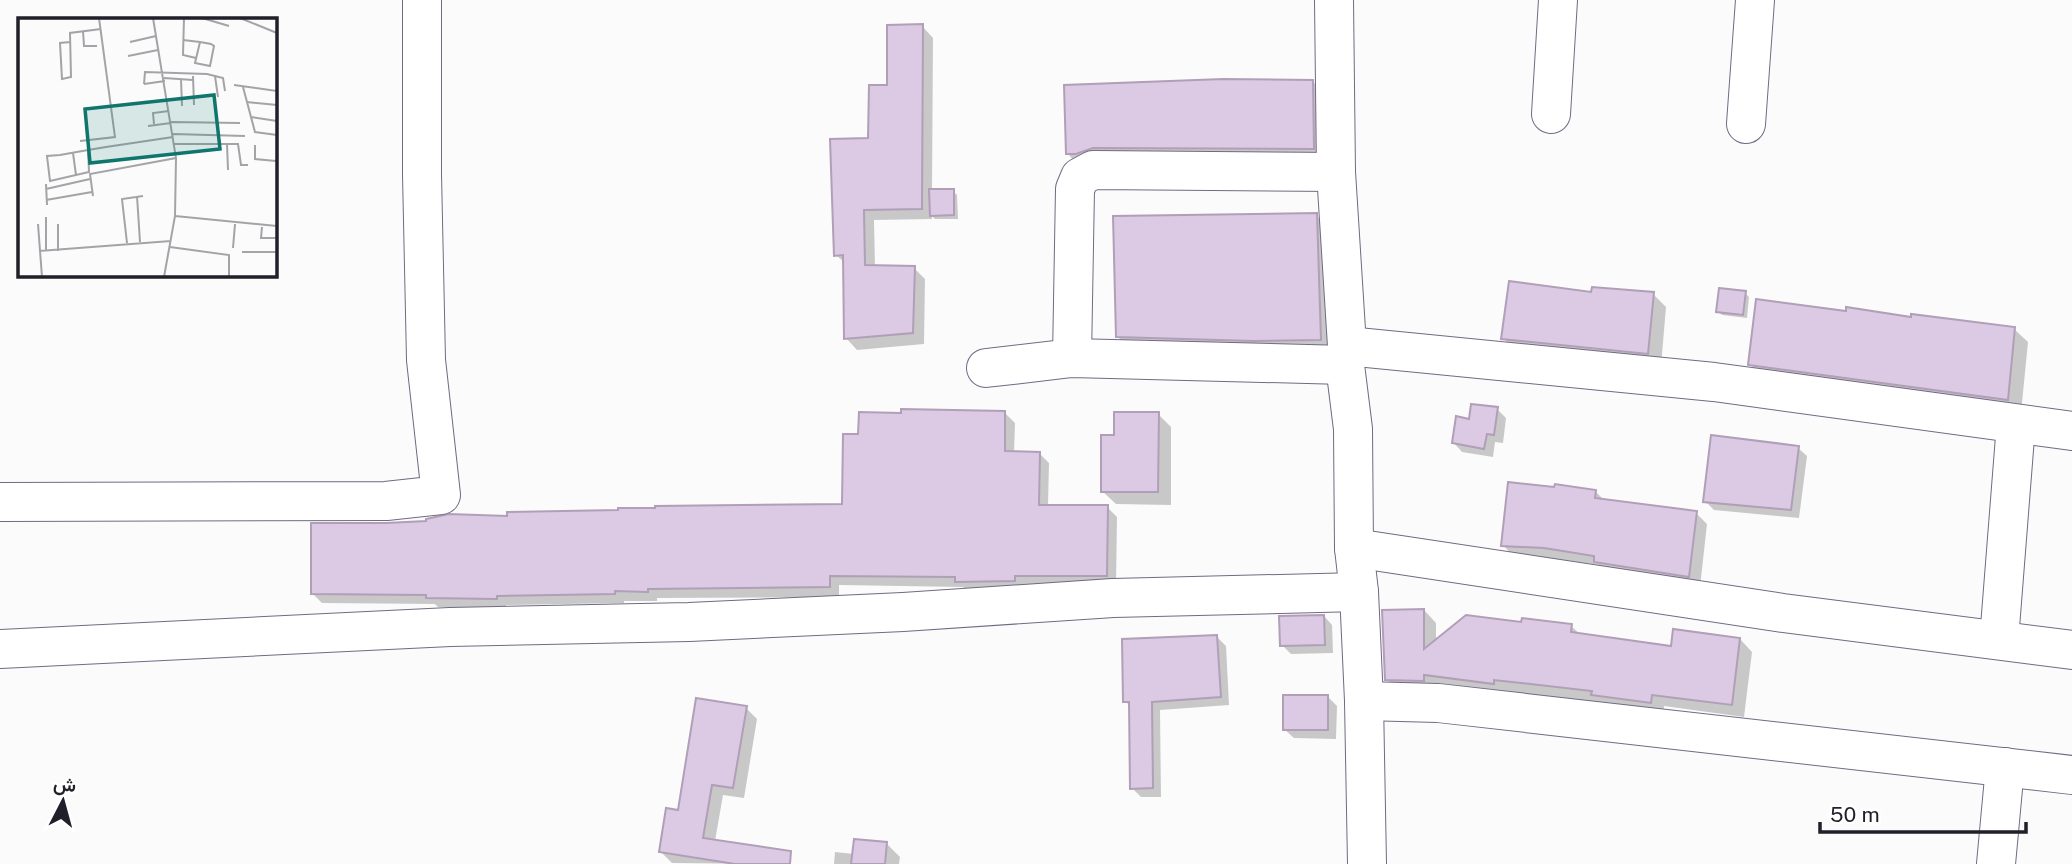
<svg xmlns="http://www.w3.org/2000/svg" width="2072" height="864" font-family="'Public Sans',Vazirmatn,sans-serif">
  <rect width="100%" height="100%" fill="#fbfbfb"/>
  <g fill="#0003">
    <path d="M 922,26 L 933,38 L 932,191 L 953,191 L 957,195 L 958,219 L 935,219 L 932,216 L 932,219 L 874,220 L 875,267 L 914,268 L 925,279 L 924,344 L 857,350 L 846,338 L 845,263 L 836,255 L 870,139 L 889,87 Z"/>
    <path d="M 1312,81 L 1321,90 L 1322,157 L 1076,163 L 1068,154 Z"/>
    <path d="M 1316,215 L 1325,224 L 1329,348 L 1126,345 L 1118,337 Z"/>
    <path d="M 1745,293 L 1749,297 L 1747,318 L 1722,315 L 1718,311 Z"/>
    <path d="M 1593,294 L 1653,294 L 1666,307 L 1661,366 L 1516,351 L 1503,338 Z"/>
    <path d="M 1912,319 L 2014,329 L 2028,342 L 2021,413 L 1763,377 L 1750,364 Z"/>
    <path d="M 1497,409 L 1506,418 L 1503,443 L 1495,442 L 1493,457 L 1462,452 L 1454,443 L 1470,421 Z"/>
    <path d="M 1005,413 L 1015,423 L 1014,453 L 1039,453 L 1049,463 L 1048,506 L 1107,507 L 1117,517 L 1116,586 L 967,591 L 963,587 L 839,585 L 839,597 L 657,598 L 657,601 L 624,601 L 624,603 L 506,605 L 506,608 L 438,607 L 435,604 L 322,603 L 312,593 L 386,525 L 508,517 L 843,506 L 860,436 Z"/>
    <path d="M 1158,414 L 1171,427 L 1171,505 L 1116,504 L 1102,491 Z"/>
    <path d="M 1798,448 L 1807,456 L 1799,518 L 1714,510 L 1705,501 Z"/>
    <path d="M 1556,489 L 1596,492 L 1605,501 L 1696,513 L 1707,524 L 1700,587 L 1607,573 L 1599,565 L 1557,559 L 1514,557 L 1503,545 Z"/>
    <path d="M 1424,610 L 1436,623 L 1436,641 L 1523,624 L 1571,626 L 1581,635 L 1672,648 L 1740,639 L 1752,652 L 1744,717 L 1664,706 L 1663,715 L 1399,692 L 1387,679 Z"/>
    <path d="M 1324,616 L 1332,625 L 1333,653 L 1291,654 L 1282,645 Z"/>
    <path d="M 1217,637 L 1226,646 L 1229,705 L 1160,710 L 1161,797 L 1141,797 L 1132,788 L 1131,707 L 1125,701 Z"/>
    <path d="M 1328,697 L 1337,706 L 1336,739 L 1294,738 L 1285,730 Z"/>
    <path d="M 746,708 L 757,719 L 744,798 L 723,795 L 715,841 L 776,864 L 672,863 L 661,852 L 680,812 Z"/>
    <path d="M 887,844 L 900,857 L 899,864 L 834,864 L 835,852 L 854,854 Z"/>
  </g>
  <g fill="#dccae4" stroke="#b09fb7" stroke-width="2">
    <path d="M 923,24 L 922,209 L 864,210 L 865,265 L 915,266 L 913,333 L 844,339 L 843,255 L 834,256 L 830,139 L 868,138 L 869,85 L 887,85 L 887,25 Z"/>
    <path d="M 1223,79 L 1313,80 L 1314,149 L 1093,148 L 1076,154 L 1066,154 L 1064,85 Z"/>
    <path d="M 929,189 L 954,189 L 954,215 L 930,216 Z"/>
    <path d="M 1317,213 L 1321,340 L 1253,341 L 1116,337 L 1113,216 Z"/>
    <path d="M 1509,281 L 1591,292 L 1592,287 L 1654,292 L 1648,354 L 1501,339 Z"/>
    <path d="M 1719,288 L 1746,291 L 1743,315 L 1716,312 Z"/>
    <path d="M 1756,299 L 1846,311 L 1846,307 L 1911,317 L 1911,314 L 2015,327 L 2008,400 L 1748,365 Z"/>
    <path d="M 1471,404 L 1498,407 L 1494,435 L 1487,434 L 1484,449 L 1452,443 L 1456,416 L 1469,419 Z"/>
    <path d="M 901,409 L 1005,411 L 1005,451 L 1040,452 L 1039,505 L 1108,505 L 1107,576 L 1015,576 L 1015,581 L 955,582 L 955,577 L 830,576 L 830,587 L 648,589 L 648,592 L 615,591 L 615,594 L 497,596 L 497,599 L 426,598 L 426,595 L 311,594 L 311,523 L 386,523 L 426,521 L 426,519 L 449,514 L 507,516 L 507,512 L 618,510 L 618,508 L 655,508 L 655,506 L 842,504 L 843,434 L 858,434 L 859,412 L 901,413 Z"/>
    <path d="M 1114,412 L 1159,412 L 1158,492 L 1101,492 L 1101,435 L 1114,435 Z"/>
    <path d="M 1711,435 L 1799,446 L 1791,510 L 1703,502 Z"/>
    <path d="M 1508,482 L 1554,487 L 1555,484 L 1596,490 L 1595,498 L 1697,511 L 1689,577 L 1594,562 L 1594,556 L 1544,548 L 1501,546 Z"/>
    <path d="M 1424,609 L 1424,649 L 1466,615 L 1521,622 L 1522,618 L 1572,624 L 1571,632 L 1671,646 L 1673,629 L 1740,638 L 1732,705 L 1652,695 L 1651,703 L 1591,695 L 1592,691 L 1494,680 L 1494,684 L 1424,675 L 1424,681 L 1385,680 L 1382,610 Z"/>
    <path d="M 1324,615 L 1325,645 L 1280,646 L 1279,616 Z"/>
    <path d="M 1217,635 L 1221,697 L 1152,702 L 1153,788 L 1130,789 L 1129,702 L 1123,702 L 1122,639 Z"/>
    <rect x="1283" y="695" width="45" height="35"/>
    <path d="M 696,698 L 747,706 L 733,788 L 712,785 L 703,838 L 791,851 L 790,864 L 735,864 L 659,852 L 666,808 L 678,810 Z"/>
    <path d="M 854,839 L 887,842 L 885,864 L 851,864 Z"/>
  </g>
  <g fill="none" stroke-linecap="round" stroke-linejoin="round">
    <defs>
      <g id="minor">
        <path d="M 1551,114 L 1558,0"/>
        <path d="M 1746,124 L 1755,0"/>
        <path d="M 1347,346 L 1714,382 L 2072,431"/>
        <path d="M 1072,358 L 1075,189 L 1080,177 L 1093,170 L 1336,172"/>
        <path d="M 986,368 L 1072,358 L 1345,365"/>
        <path d="M 0,502 L 386,501 L 441,495 L 426,360 L 422,174 L 422,0"/>
        <path d="M 1354,548 L 1783,613 L 2072,650"/>
        <path d="M 1999,640 L 2016,424"/>
        <path d="M 0,649 L 450,627 L 689,622 L 903,612 L 1113,598 L 1359,592"/>
        <path d="M 1364,701 L 1438,703 L 2072,775"/>
        <path d="M 1996,864 L 2005,767"/>
      </g>
      <path id="major" d="M 1334,0 L 1336,172 L 1347,346 L 1345,365 L 1353,429 L 1354,548 L 1359,592 L 1364,701 L 1367,864"/>
    </defs>
    <use href="#minor" stroke="#706a84" stroke-width="40"/>
    <use href="#major" stroke="#706a84" stroke-width="40"/>
    <use href="#minor" stroke="#fff" stroke-width="38"/>
    <use href="#major" stroke="#fff" stroke-width="38"/>
  </g>
  <g transform="translate(18 18)">
    <rect width="259" height="259" fill="#fbfbfb"/>
    <path fill="none" stroke="#a4a3a7" stroke-width="2" d="M 135,0 L 158,140 L 157,198 L 146,259M 166,0 L 165,37 L 178,40M 184,0 L 211,8M 222,0 L 259,15M 65,13 L 66,28 L 79,28M 165,22 L 182,24 L 193,26 L 196,28 L 192,48 L 177,45 L 182,24M 52,24 L 42,25 L 44,61 L 53,59 L 52,15 L 83,11M 112,24 L 138,18M 110,38 L 140,32M 175,58 L 176,87M 197,58 L 205,60 L 207,73M 146,60 L 175,62M 163,61 L 164,88M 126,66 L 127,54 L 189,56 L 197,58 L 200,79M 126,66 L 147,63M 216,67 L 259,73M 225,69 L 237,114 L 259,117M 229,84 L 259,87M 233,99 L 259,103M 153,104 L 222,105M 136,106 L 135,95 L 151,93M 130,108 L 153,105M 155,116 L 227,118M 62,123 L 97,119 L 81,0M 156,126 L 220,126 L 223,147 L 230,147M 209,126 L 210,152M 237,127 L 237,141 L 258,143M 70,132 L 71,154 L 32,163 L 29,138 L 42,137 L 70,132 L 88,129 L 155,119M 55,135 L 58,157M 28,166 L 29,187M 28,171 L 72,161M 75,178 L 72,156 L 158,140M 119,178 L 122,224M 28,182 L 74,174M 157,198 L 259,208M 28,199 L 28,233M 20,206 L 24,259M 40,206 L 40,233M 244,209 L 243,220 L 259,220M 109,225 L 104,181 L 125,178M 152,229 L 211,237 L 211,259M 215,230 L 217,206M 21,233 L 153,223M 224,234 L 259,234"/>
    <path fill="#0f766e" fill-opacity="0.15" stroke="#0f766e" stroke-width="3.5" d="M 196,77 L 202,131 L 72,145 L 67,91 Z"/>
    <rect width="259" height="259" fill="none" stroke="#211f29" stroke-width="3.5"/>
  </g>
  <g transform="translate(63 801) rotate(6)" stroke="#ffffff" stroke-width="5" paint-order="stroke">
  <path d="M0-5L12 26L0 18L-12 26Z" fill="#211f29"/>
  <text y="-10" font-size="19" font-weight="bold" text-anchor="middle" fill="#211f29">ش</text>
  </g>
  <path d="M1820 822v10h206v-10" fill="none" stroke="#211f29" stroke-width="3.5"/>
  <text x="1830" y="822" font-size="21" fill="#211f29" stroke="#ffffff" stroke-width="5" paint-order="stroke">50 m</text>
</svg>
